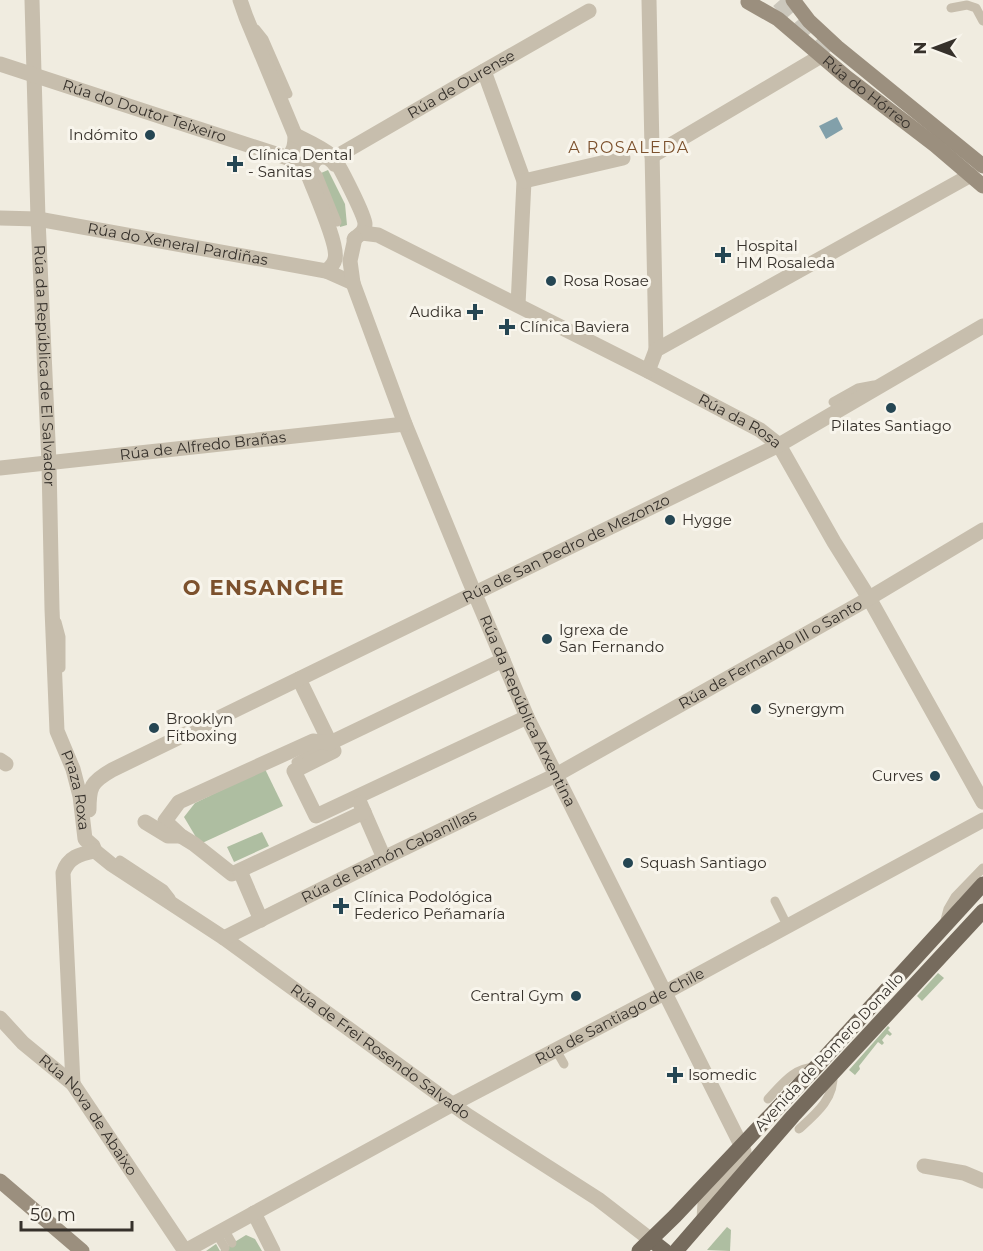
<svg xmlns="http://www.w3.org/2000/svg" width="983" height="1251" font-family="Montserrat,sans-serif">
  <rect width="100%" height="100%" fill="#f0ece0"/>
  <g fill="#aebea1">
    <path d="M 328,170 L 345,204 L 347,225 L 340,227 L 337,215 L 321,173 Z"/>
    <path d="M 265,769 L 283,806 L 200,844 L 184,817 L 195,803 Z"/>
    <path d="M 262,832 L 269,846 L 234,862 L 227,847 Z"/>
    <path d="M 938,973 L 944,978 L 922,1001 L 917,996 Z"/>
    <path d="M 888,1026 L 890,1028 L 888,1030 L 892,1034 L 890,1036 L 887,1034 L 882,1040 L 884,1043 L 882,1045 L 878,1042 L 859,1066 L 860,1069 L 855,1075 L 849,1070 Z"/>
    <path d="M 727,1227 L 731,1230 L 730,1251 L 707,1250 Z"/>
    <path d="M 246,1235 L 255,1239 L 262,1251 L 206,1251 L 216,1244 L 220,1251 Z"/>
  </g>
  <path fill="#82a0aa" d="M 837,117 L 843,129 L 826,139 L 819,126 Z"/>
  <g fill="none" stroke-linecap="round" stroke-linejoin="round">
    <path stroke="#cbc7bc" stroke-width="18" stroke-dasharray="18 9" stroke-linecap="butt" d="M 780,0 L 830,58"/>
    <g stroke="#c7bead" stroke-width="9">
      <path d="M 951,8 L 967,5 L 976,8 L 983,21"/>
      <path d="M 256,29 L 264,39 L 288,94"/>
      <path d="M 299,161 C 308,163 313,168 318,175 L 337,222"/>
      <path d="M 314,169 C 317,158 326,157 333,167"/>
      <path d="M 833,402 L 858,388 L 874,385"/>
      <path d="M 57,622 L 61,637 L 61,668"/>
      <path d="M 296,762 L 328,744"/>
      <path d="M 120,860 L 164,889 L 171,898"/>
      <path d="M 775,901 L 787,925"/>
      <path d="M 944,924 L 948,909 L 955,897 L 983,868"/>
      <path d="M 556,1050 L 564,1064"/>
      <path d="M 768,1099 C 783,1083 793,1068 816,1067"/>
      <path d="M 799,1129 C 817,1113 835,1098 833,1073"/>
      <path d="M 224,1229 L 232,1243"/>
      <path d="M 216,1233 L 225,1248"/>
    </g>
    <g stroke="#c7bead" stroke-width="15">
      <path id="s1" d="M 32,0 L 38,219 L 49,463 L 52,609 L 57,731 L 73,769 L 80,796 L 85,839 L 93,846 L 95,851 L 111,864 L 224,938 L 467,1115 L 598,1199 L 651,1240"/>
      <path d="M 240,0 L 246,17 L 295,135 C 295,145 294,150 288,158"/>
      <path d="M 649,0 L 656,350"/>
      <path id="s2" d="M 0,64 L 288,158 L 304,171 L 309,177 C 315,193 339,246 335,259 C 334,264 330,268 326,271"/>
      <path d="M 484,71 L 524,181 L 518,305"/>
      <path d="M 295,135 C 307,141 321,147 332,156 C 338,162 365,216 365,224 C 365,232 359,235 354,239"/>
      <path d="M 652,156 L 821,56"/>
      <path id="s3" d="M 334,158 L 484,71 L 589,11"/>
      <path d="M 524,181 L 623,158"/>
      <path id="s4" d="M 0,218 L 38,219 L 326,271 L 353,283"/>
      <path id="s5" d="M 362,233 L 378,235 L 648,371 L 760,430 L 779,445 L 834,542 L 869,598 L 983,802"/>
      <path id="s6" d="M 355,238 L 350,261 L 353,283 L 405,424 L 469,580 L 527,717 L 744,1151 L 744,1160 L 705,1203 L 704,1219"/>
      <path d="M 648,371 L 656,350 L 971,175"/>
      <path id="s7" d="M 0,468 L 405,424"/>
      <path d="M 299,679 L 334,751 L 294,771 L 316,816 L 527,717"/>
      <path d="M 0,760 L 6,764"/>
      <path d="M 360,803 L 384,858"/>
      <path id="s8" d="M 89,810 C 89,787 91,782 112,770 L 779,445 L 983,326"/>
      <path d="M 364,812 L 232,874 L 194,844 L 181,836 L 165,821 L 179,802 L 313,741 L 330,743 L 503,660"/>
      <path d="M 145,822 L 168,836 L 181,836"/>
      <path d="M 240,871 L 261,920"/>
      <path id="s9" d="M 224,938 L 384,858 L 556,775 L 861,603 L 983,530"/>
      <path id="s10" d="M 0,1018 L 23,1043 L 73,1084 L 185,1251"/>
      <path d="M 73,1084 L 63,873 C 68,857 80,854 95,851"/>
      <path d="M 924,1166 L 964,1173 L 983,1181"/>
      <path d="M 254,1213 L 273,1251"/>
      <path id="s11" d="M 185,1251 L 453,1104 L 666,992 L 983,820"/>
    </g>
    <g stroke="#9b8f7e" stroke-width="15">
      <path d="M 793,0 L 809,21 L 837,47 L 983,166"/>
      <path id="s12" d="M 748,2 L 778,19 L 846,77 L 935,145 L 983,186"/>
      <path d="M 0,1181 L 82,1251"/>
    </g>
    <g stroke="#766b5d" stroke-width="15">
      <path d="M 651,1240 L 665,1251"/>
      <path d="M 639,1251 L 675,1216 L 816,1067 L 983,884"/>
      <path d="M 676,1251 L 793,1116 L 983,911"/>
    </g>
  </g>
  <g fill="#254653" stroke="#f8f5ec" stroke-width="2">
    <circle cx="150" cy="135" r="6"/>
    <path d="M232 155h6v6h6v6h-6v6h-6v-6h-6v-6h6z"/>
    <path d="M720 246h6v6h6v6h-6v6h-6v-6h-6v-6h6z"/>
    <circle cx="551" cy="281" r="6"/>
    <path d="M472 303h6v6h6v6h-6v6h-6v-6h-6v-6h6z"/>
    <path d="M504 318h6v6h6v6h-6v6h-6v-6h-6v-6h6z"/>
    <circle cx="891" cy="408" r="6"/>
    <circle cx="670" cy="520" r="6"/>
    <circle cx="547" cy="639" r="6"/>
    <circle cx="756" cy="709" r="6"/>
    <circle cx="154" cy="728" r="6"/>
    <circle cx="935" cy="776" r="6"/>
    <circle cx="628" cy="863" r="6"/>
    <path d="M338 897h6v6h6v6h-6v6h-6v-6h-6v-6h6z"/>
    <circle cx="576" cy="996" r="6"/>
    <path d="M672 1066h6v6h6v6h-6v6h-6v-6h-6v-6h6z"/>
  </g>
  <g text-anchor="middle" stroke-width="6" stroke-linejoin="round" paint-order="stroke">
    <g font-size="15" fill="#36312b" stroke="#f8f5ec">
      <text dy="5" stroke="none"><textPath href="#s3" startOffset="147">Rúa de Ourense</textPath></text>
      <text dy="5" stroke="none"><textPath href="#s12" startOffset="150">Rúa do Hórreo</textPath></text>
      <text dy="5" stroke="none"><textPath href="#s2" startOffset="152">Rúa do Doutor Teixeiro</textPath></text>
      <text dy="5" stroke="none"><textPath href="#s4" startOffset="180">Rúa do Xeneral Pardiñas</textPath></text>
      <text dy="5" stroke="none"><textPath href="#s1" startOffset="366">Rúa da República de El Salvador</textPath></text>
      <text dy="5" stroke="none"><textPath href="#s5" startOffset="423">Rúa da Rosa</textPath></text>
      <text dy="5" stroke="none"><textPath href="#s7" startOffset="204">Rúa de Alfredo Brañas</textPath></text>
      <text dy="5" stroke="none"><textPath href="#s8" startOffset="555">Rúa de San Pedro de Mezonzo</textPath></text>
      <text dy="5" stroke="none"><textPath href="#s9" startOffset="616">Rúa de Fernando III o Santo</textPath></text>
      <text dy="5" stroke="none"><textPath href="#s6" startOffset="508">Rúa da República Arxentina</textPath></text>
      <text dy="5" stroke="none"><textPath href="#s1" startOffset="794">Praza Roxa</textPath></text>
      <text dy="5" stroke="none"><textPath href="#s9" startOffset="184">Rúa de Ramón Cabanillas</textPath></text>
      <text dy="5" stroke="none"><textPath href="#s11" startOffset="494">Rúa de Santiago de Chile</textPath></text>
      <text dy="5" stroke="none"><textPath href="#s1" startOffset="1209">Rúa de Frei Rosendo Salvado</textPath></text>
      <text transform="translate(829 1052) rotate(-47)" y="5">Avenida de Romero Donallo</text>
      <text dy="5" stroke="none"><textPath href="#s10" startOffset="132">Rúa Nova de Abaixo</textPath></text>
    </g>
    <g font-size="15" fill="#36312b" stroke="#f8f5ec" text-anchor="start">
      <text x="138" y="140" text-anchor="end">Indómito</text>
      <text x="248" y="160">Clínica Dental<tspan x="248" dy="17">- Sanitas</tspan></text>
      <text x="736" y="251">Hospital<tspan x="736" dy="17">HM Rosaleda</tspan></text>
      <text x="563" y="286">Rosa Rosae</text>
      <text x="462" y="317" text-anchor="end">Audika</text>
      <text x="520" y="332">Clínica Baviera</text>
      <text x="891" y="431" text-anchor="middle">Pilates Santiago</text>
      <text x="682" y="525">Hygge</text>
      <text x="559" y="635">Igrexa de<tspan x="559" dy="17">San Fernando</tspan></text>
      <text x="768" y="714">Synergym</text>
      <text x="166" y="724">Brooklyn<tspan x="166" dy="17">Fitboxing</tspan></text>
      <text x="923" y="781" text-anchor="end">Curves</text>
      <text x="640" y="868">Squash Santiago</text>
      <text x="354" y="902">Clínica Podológica<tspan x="354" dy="17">Federico Peñamaría</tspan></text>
      <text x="564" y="1001" text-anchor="end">Central Gym</text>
      <text x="688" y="1080">Isomedic</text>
    </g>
    <g font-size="16" letter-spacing="1.5" fill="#7c512d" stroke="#f8f5ec">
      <text x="629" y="153">A ROSALEDA</text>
    </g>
    <g font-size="21" font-weight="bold" letter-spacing="1.5" fill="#7c512d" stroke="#f8f5ec">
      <text x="264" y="595">O ENSANCHE</text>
    </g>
  </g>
  <g transform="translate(935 48) rotate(270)" stroke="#f8f5ec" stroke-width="4.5" paint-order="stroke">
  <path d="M0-4.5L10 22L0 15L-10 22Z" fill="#36312b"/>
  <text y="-9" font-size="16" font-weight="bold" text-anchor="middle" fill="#36312b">N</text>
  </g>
  <path d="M21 1221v9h111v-9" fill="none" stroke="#36312b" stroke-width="3"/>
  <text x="30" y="1221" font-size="18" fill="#36312b" stroke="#f8f5ec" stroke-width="4.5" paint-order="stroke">50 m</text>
</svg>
